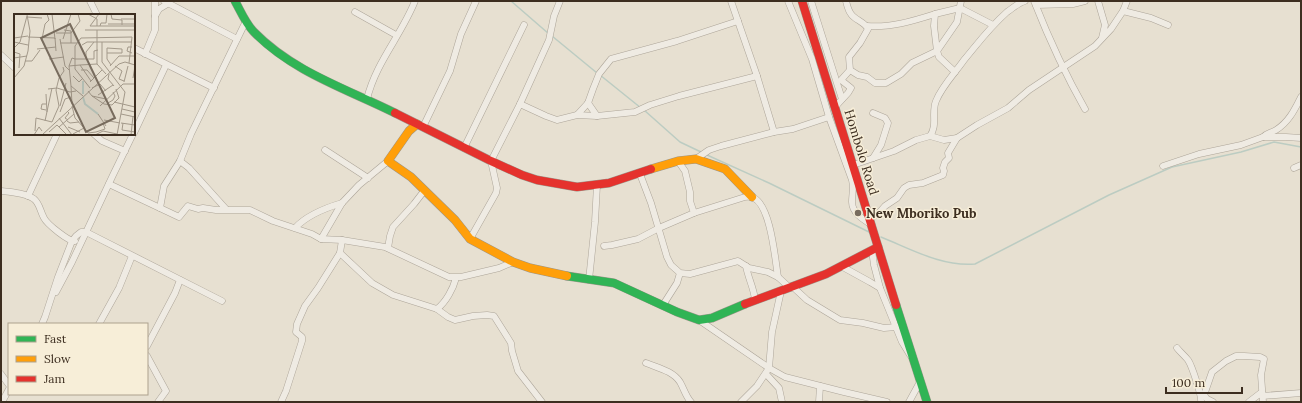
<svg xmlns="http://www.w3.org/2000/svg" width="1302" height="403" font-family="Lora,serif">
  <rect width="100%" height="100%" fill="#e7e0d1"/>
  <g fill="none" stroke-linecap="round" stroke-linejoin="round">
    <g stroke="#bcccc2" stroke-width="1.5">
      <path d="M 511,1 L 549,34"/>
      <path d="M 552,36 L 597,73"/>
      <path d="M 600,75 L 641,108"/>
      <path d="M 644,110 L 680,142 L 701,152"/>
      <path d="M 707,155 L 769,183 L 869,232"/>
      <path d="M 881,237 C 911,249 942,267 975,264 L 1109,195 L 1172,167 L 1241,152 L 1274,142 L 1301,147"/>
    </g>
    <defs>
      <g id="street">
        <path d="M 90,1 L 97,15"/>
        <path d="M 164,1 L 237,39"/>
        <path d="M 731,1 L 757,76 L 774,132"/>
        <path d="M 788,1 L 812,59 L 829,117 L 852,180 C 854,188 852,194 852,202 C 852,213 864,220 872,225"/>
        <path d="M 811,1 L 842,99"/>
        <path d="M 1034,1 C 1049,39 1065,74 1085,109"/>
        <path d="M 1098,1 L 1105,25 L 1102,38"/>
        <path d="M 1036,5 L 1073,4 L 1085,1"/>
        <path d="M 1123,11 L 1151,18 L 1168,25"/>
        <path d="M 355,12 L 396,35"/>
        <path d="M 155,16 L 159,9 L 169,3"/>
        <path d="M 867,26 C 890,28 913,21 935,14"/>
        <path d="M 134,48 L 214,88"/>
        <path d="M 145,54 L 155,30 L 155,1"/>
        <path d="M 1,55 L 15,68"/>
        <path d="M 850,70 L 858,75 L 867,77 L 875,83 L 886,83 L 901,74 L 912,63 L 937,51 L 934,26 L 935,14 L 960,8 L 993,25"/>
        <path d="M 955,72 L 939,57 L 937,51 L 957,22 L 961,1"/>
        <path d="M 367,99 C 376,62 401,36 415,1"/>
        <path d="M 588,103 L 597,116"/>
        <path d="M 520,104 L 549,40 L 554,16 L 560,1"/>
        <path d="M 836,106 L 848,93 L 851,88 L 841,80 L 850,70 L 849,57 L 860,43 L 868,29 C 865,22 855,20 851,14 C 848,10 847,5 846,1"/>
        <path d="M 873,113 L 885,118 L 888,123 L 881,145 L 873,158"/>
        <path d="M 577,115 L 588,103 L 593,89 L 599,74 L 611,59 L 677,41 L 738,21"/>
        <path d="M 423,127 L 450,71 L 461,34 L 476,1"/>
        <path d="M 134,133 L 166,65"/>
        <path d="M 94,134 L 102,141 L 125,151"/>
        <path d="M 930,136 L 944,140 L 957,138 L 977,125 L 1008,108 L 1029,90 L 1095,46 L 1111,29 L 1123,11 L 1127,1"/>
        <path d="M 1263,137 C 1267,133 1271,133 1276,130 C 1289,122 1295,109 1301,97"/>
        <path d="M 464,148 L 524,25"/>
        <path d="M 325,150 L 368,178"/>
        <path d="M 696,159 L 709,150 L 721,146 L 774,132 L 793,129 L 829,117"/>
        <path d="M 180,161 L 189,168 L 226,209"/>
        <path d="M 853,165 L 894,151 L 916,140 L 930,136 C 938,125 931,113 936,101 C 942,86 955,73 964,60 C 979,42 989,28 1007,12 C 1013,8 1018,3 1025,1"/>
        <path d="M 1163,166 L 1199,154 L 1241,145 L 1263,137 L 1286,137 L 1301,138"/>
        <path d="M 1294,168 L 1301,165"/>
        <path d="M 640,174 L 651,203 L 667,257 L 671,265 L 680,273 L 690,274 L 738,261 L 749,268 L 768,272 L 778,277 L 790,288"/>
        <path d="M 109,184 L 179,217 L 188,206 L 198,209 L 203,208 L 216,210 L 250,210 L 273,221 L 312,234 L 321,239 L 342,240 L 385,247 L 449,277 L 461,277 L 499,268 L 513,262"/>
        <path d="M 1,191 C 11,192 26,193 34,199 C 40,204 40,211 44,218 C 47,224 69,242 75,241"/>
        <path d="M 28,196 L 57,134"/>
        <path d="M 160,208 L 164,186 L 180,161 L 191,134 L 246,21"/>
        <path d="M 694,213 L 745,197 C 748,197 751,196 754,198 C 771,207 775,259 778,277"/>
        <path d="M 870,218 L 878,214 L 885,206 L 897,198 L 904,188 L 909,185 L 923,183 L 943,175 L 944,171 L 943,168 L 945,162 L 949,158 L 948,153 L 957,138"/>
        <path d="M 295,228 C 307,215 325,208 342,203"/>
        <path d="M 321,239 L 342,203 L 359,185 L 388,161"/>
        <path d="M 470,239 L 496,193 L 497,188 L 491,161 L 520,104 L 546,116 L 557,120 L 577,115 L 597,116 L 635,112 L 650,105 L 679,96 L 757,76"/>
        <path d="M 604,246 L 612,245 L 638,239 L 659,228 L 694,213 L 690,201 L 690,192 L 685,171 L 678,161"/>
        <path d="M 388,248 L 390,236 L 393,227 L 414,204 L 424,191"/>
        <path d="M 872,250 L 874,265 L 880,288"/>
        <path d="M 340,253 L 372,283 L 393,295 L 437,309 C 446,302 453,289 456,278"/>
        <path d="M 746,266 C 748,278 754,288 755,300"/>
        <path d="M 841,266 L 870,282 L 880,288 L 902,342 L 910,355"/>
        <path d="M 589,280 L 595,222 L 597,185"/>
        <path d="M 793,287 L 807,300 L 840,320 L 863,323 L 884,328 L 896,327"/>
        <path d="M 56,292 L 72,262 L 113,175 L 133,134"/>
        <path d="M 663,305 L 677,283 L 680,273"/>
        <path d="M 437,309 L 448,317 L 455,320 L 473,316 L 487,315 L 494,316 L 511,343 L 512,351 L 518,371 L 542,402"/>
        <path d="M 699,320 L 769,368 L 785,377 L 844,392 L 887,402"/>
        <path d="M 42,324 L 45,317 L 58,277 L 72,241 L 76,236 L 81,232 L 86,232 L 222,301"/>
        <path d="M 99,324 L 119,288 L 132,256"/>
        <path d="M 147,346 L 175,293 L 180,280"/>
        <path d="M 1177,348 C 1180,352 1185,356 1188,360 C 1192,366 1202,396 1201,402"/>
        <path d="M 147,356 L 166,391 L 158,402"/>
        <path d="M 646,363 C 658,368 673,371 680,382 C 684,389 686,397 691,402"/>
        <path d="M 1,374 L 9,385"/>
        <path d="M 766,374 L 779,388 L 782,402"/>
        <path d="M 1262,396 L 1301,393"/>
        <path d="M 2,402 L 9,389"/>
        <path d="M 281,402 L 286,391 L 302,341 L 302,337 L 296,332 L 297,324 L 305,306 L 318,288 L 340,253 L 342,240"/>
        <path d="M 741,402 L 757,386 L 769,368 L 772,332 L 781,291"/>
        <path d="M 819,402 L 820,386"/>
        <path d="M 909,402 L 920,382"/>
        <path d="M 1213,402 L 1207,399 L 1204,395 L 1212,372 L 1226,361 L 1236,356 L 1244,356 L 1260,357 L 1264,359 L 1261,375 L 1263,402"/>
        <path d="M 1249,402 L 1262,392"/>
      </g>
      <g id="fast">
        <path d="M 235,1 C 241,12 246,24 254,32 C 293,72 347,89 395,113"/>
        <path d="M 567,276 L 614,283 L 677,312 L 699,320 L 712,318 L 745,304"/>
        <path d="M 896,305 L 927,402"/>
      </g>
      <g id="slow">
        <path d="M 417,124 L 409,131 L 388,161 L 411,177 L 455,220 L 470,239 L 513,262 L 530,268 L 567,276"/>
        <path d="M 651,169 L 678,161 L 696,159 L 725,169 L 752,197"/>
      </g>
      <g id="jam">
        <path d="M 802,1 L 896,305"/>
        <path d="M 395,113 L 491,161 L 522,175 L 537,180 L 577,187 L 609,183 L 651,169"/>
        <path d="M 745,304 L 826,274 L 878,247"/>
      </g>
    </defs>
    <use href="#street" stroke="#ada599" stroke-width="7"/>
    <use href="#fast" stroke="#9c958a" stroke-width="9"/>
    <use href="#slow" stroke="#9c958a" stroke-width="9"/>
    <use href="#jam" stroke="#9c958a" stroke-width="9"/>
    <use href="#street" stroke="#efebe3" stroke-width="6"/>
    <use href="#fast" stroke="#30b455" stroke-width="8"/>
    <use href="#slow" stroke="#ff9f0a" stroke-width="8"/>
    <use href="#jam" stroke="#e5322d" stroke-width="8"/>
  </g>
  <circle fill="#786c5e" stroke="#f7eed8" stroke-width="1.5" cx="858" cy="213" r="4"/>
  <g text-anchor="middle" stroke-width="3" stroke-linejoin="round" paint-order="stroke">
    <g font-size="13" fill="#3d2e20" stroke="#f7eed8">
      <text transform="translate(862 152) rotate(73)" y="5">Hombolo Road</text>
    </g>
    <g font-size="13" font-weight="bold" fill="#3d2e20" stroke="#f7eed8" text-anchor="start">
      <text x="866" y="218">New Mboriko Pub</text>
    </g>
  </g>
  <g transform="translate(14 14)">
    <rect width="121" height="121" fill="#e7e0d1"/>
    <path fill="none" stroke="#bcccc2" stroke-width="2" d="M 69,67 L 69,80M 69,83 L 71,90 L 84,100"/>
    <path fill="none" stroke="#a3998a" stroke-width="1" d="M 38,0 L 41,25M 74,0 L 83,5 L 83,12M 97,0 L 98,5 L 108,6 L 108,11M 13,3 L 28,4M 107,5 L 121,5M 94,10 L 121,10M 76,12 L 121,12M 76,12 L 85,0M 86,12 L 87,9 L 92,9 L 93,0M 50,16 L 57,17 L 57,29M 71,16 L 121,16M 83,16 L 83,50 L 92,60M 42,19 L 57,19 L 66,7 L 64,0M 14,23 L 41,24 L 42,37M 0,24 L 14,22M 28,25 L 31,10 L 35,6 L 33,0M 46,25 L 51,52 L 55,56M 49,25 L 57,0M 0,28 L 14,31M 88,28 L 88,48 L 111,78 L 103,121M 46,29 L 63,29M 68,31 L 73,28 L 118,28M 118,33 L 114,33 L 113,37 L 118,39M 0,34 L 6,28 L 13,2M 23,35 L 42,33M 0,38 L 6,40 L 5,54M 93,39 L 108,39 L 108,35 L 93,34 L 93,45 L 97,51M 0,44 L 13,42M 35,45 L 50,43M 61,45 L 58,44 L 55,52 L 57,72 L 69,82M 61,45 L 72,45 L 72,38 L 80,28M 74,45 L 80,45 L 80,37 L 84,36M 11,47 L 18,47 L 26,36M 66,51 L 83,50M 55,52 L 66,51 L 77,67M 96,52 L 105,42 L 121,42M 101,52 L 108,57 L 105,65 L 110,67M 67,56 L 73,56 L 80,64M 95,60 L 94,65 L 100,72M 59,62 L 65,68 L 68,65M 0,64 L 10,52 L 14,37 L 16,17 L 13,1M 119,64 L 121,52M 76,68 L 88,56M 110,68 L 114,52M 57,72 L 58,90M 76,74 L 61,55 L 61,32 L 67,24 L 118,23 L 115,49M 78,74 L 86,70 L 92,77M 34,75 L 43,74 L 56,78 L 62,77M 74,77 L 78,82 L 92,85M 32,80 L 33,98M 84,81 L 99,71M 78,82 L 90,90 L 98,91 L 105,84 L 102,75M 91,85 L 94,89 L 99,86 L 101,82 L 99,78M 100,88 L 121,93M 32,90 L 28,90 L 27,95 L 32,96M 46,92 L 52,69M 58,92 L 61,104 L 70,114 L 59,120M 86,92 L 109,70 L 121,70M 108,95 L 121,98M 53,97 L 55,99 L 51,104 L 54,106M 46,98 L 51,85 L 57,83M 84,100 L 92,112M 107,100 L 121,103M 22,104 L 38,108 L 41,101 L 45,92 L 42,76 L 45,64 L 50,57 L 49,53M 45,104 L 58,121M 90,106 L 106,109M 31,107 L 38,74M 53,107 L 56,109 L 65,108M 107,109 L 121,111M 109,109 L 108,116 L 121,118M 45,113 L 60,100M 54,113 L 66,118M 71,115 L 74,119 L 82,118 L 91,115 L 89,109M 21,117 L 22,104M 35,118 L 43,111 L 53,121M 20,121 L 25,113 L 28,117M 28,121 L 105,50 L 111,48 L 121,51M 81,121 L 89,117 L 103,120M 117,121 L 119,102"/>
    <path fill="#786c5e" fill-opacity="0.15" stroke="#786c5e" stroke-width="2" d="M 56,10 L 101,104 L 72,118 L 27,24 Z"/>
    <rect width="121" height="121" fill="none" stroke="#3d2e20" stroke-width="2"/>
  </g>
  <rect width="1302" height="403" fill="none" stroke="#3d2e20" stroke-width="4"/>
  <rect x="8" y="323" width="140" height="72" fill="#f7eed8" stroke="#ada18e"/>
  <rect x="16" y="336" width="20" height="6" fill="#30b455" stroke="#ada18e"/>
  <text x="44" y="343" font-size="12" fill="#3d2e20">Fast</text>
  <rect x="16" y="356" width="20" height="6" fill="#ff9f0a" stroke="#ada18e"/>
  <text x="44" y="363" font-size="12" fill="#3d2e20">Slow</text>
  <rect x="16" y="376" width="20" height="6" fill="#e5322d" stroke="#ada18e"/>
  <text x="44" y="383" font-size="12" fill="#3d2e20">Jam</text>
  <path d="M1166 387v6h76v-6" fill="none" stroke="#3d2e20" stroke-width="2"/>
  <text x="1172" y="387" font-size="12" fill="#3d2e20" stroke="#f7eed8" stroke-width="3" paint-order="stroke">100 m</text>
</svg>
